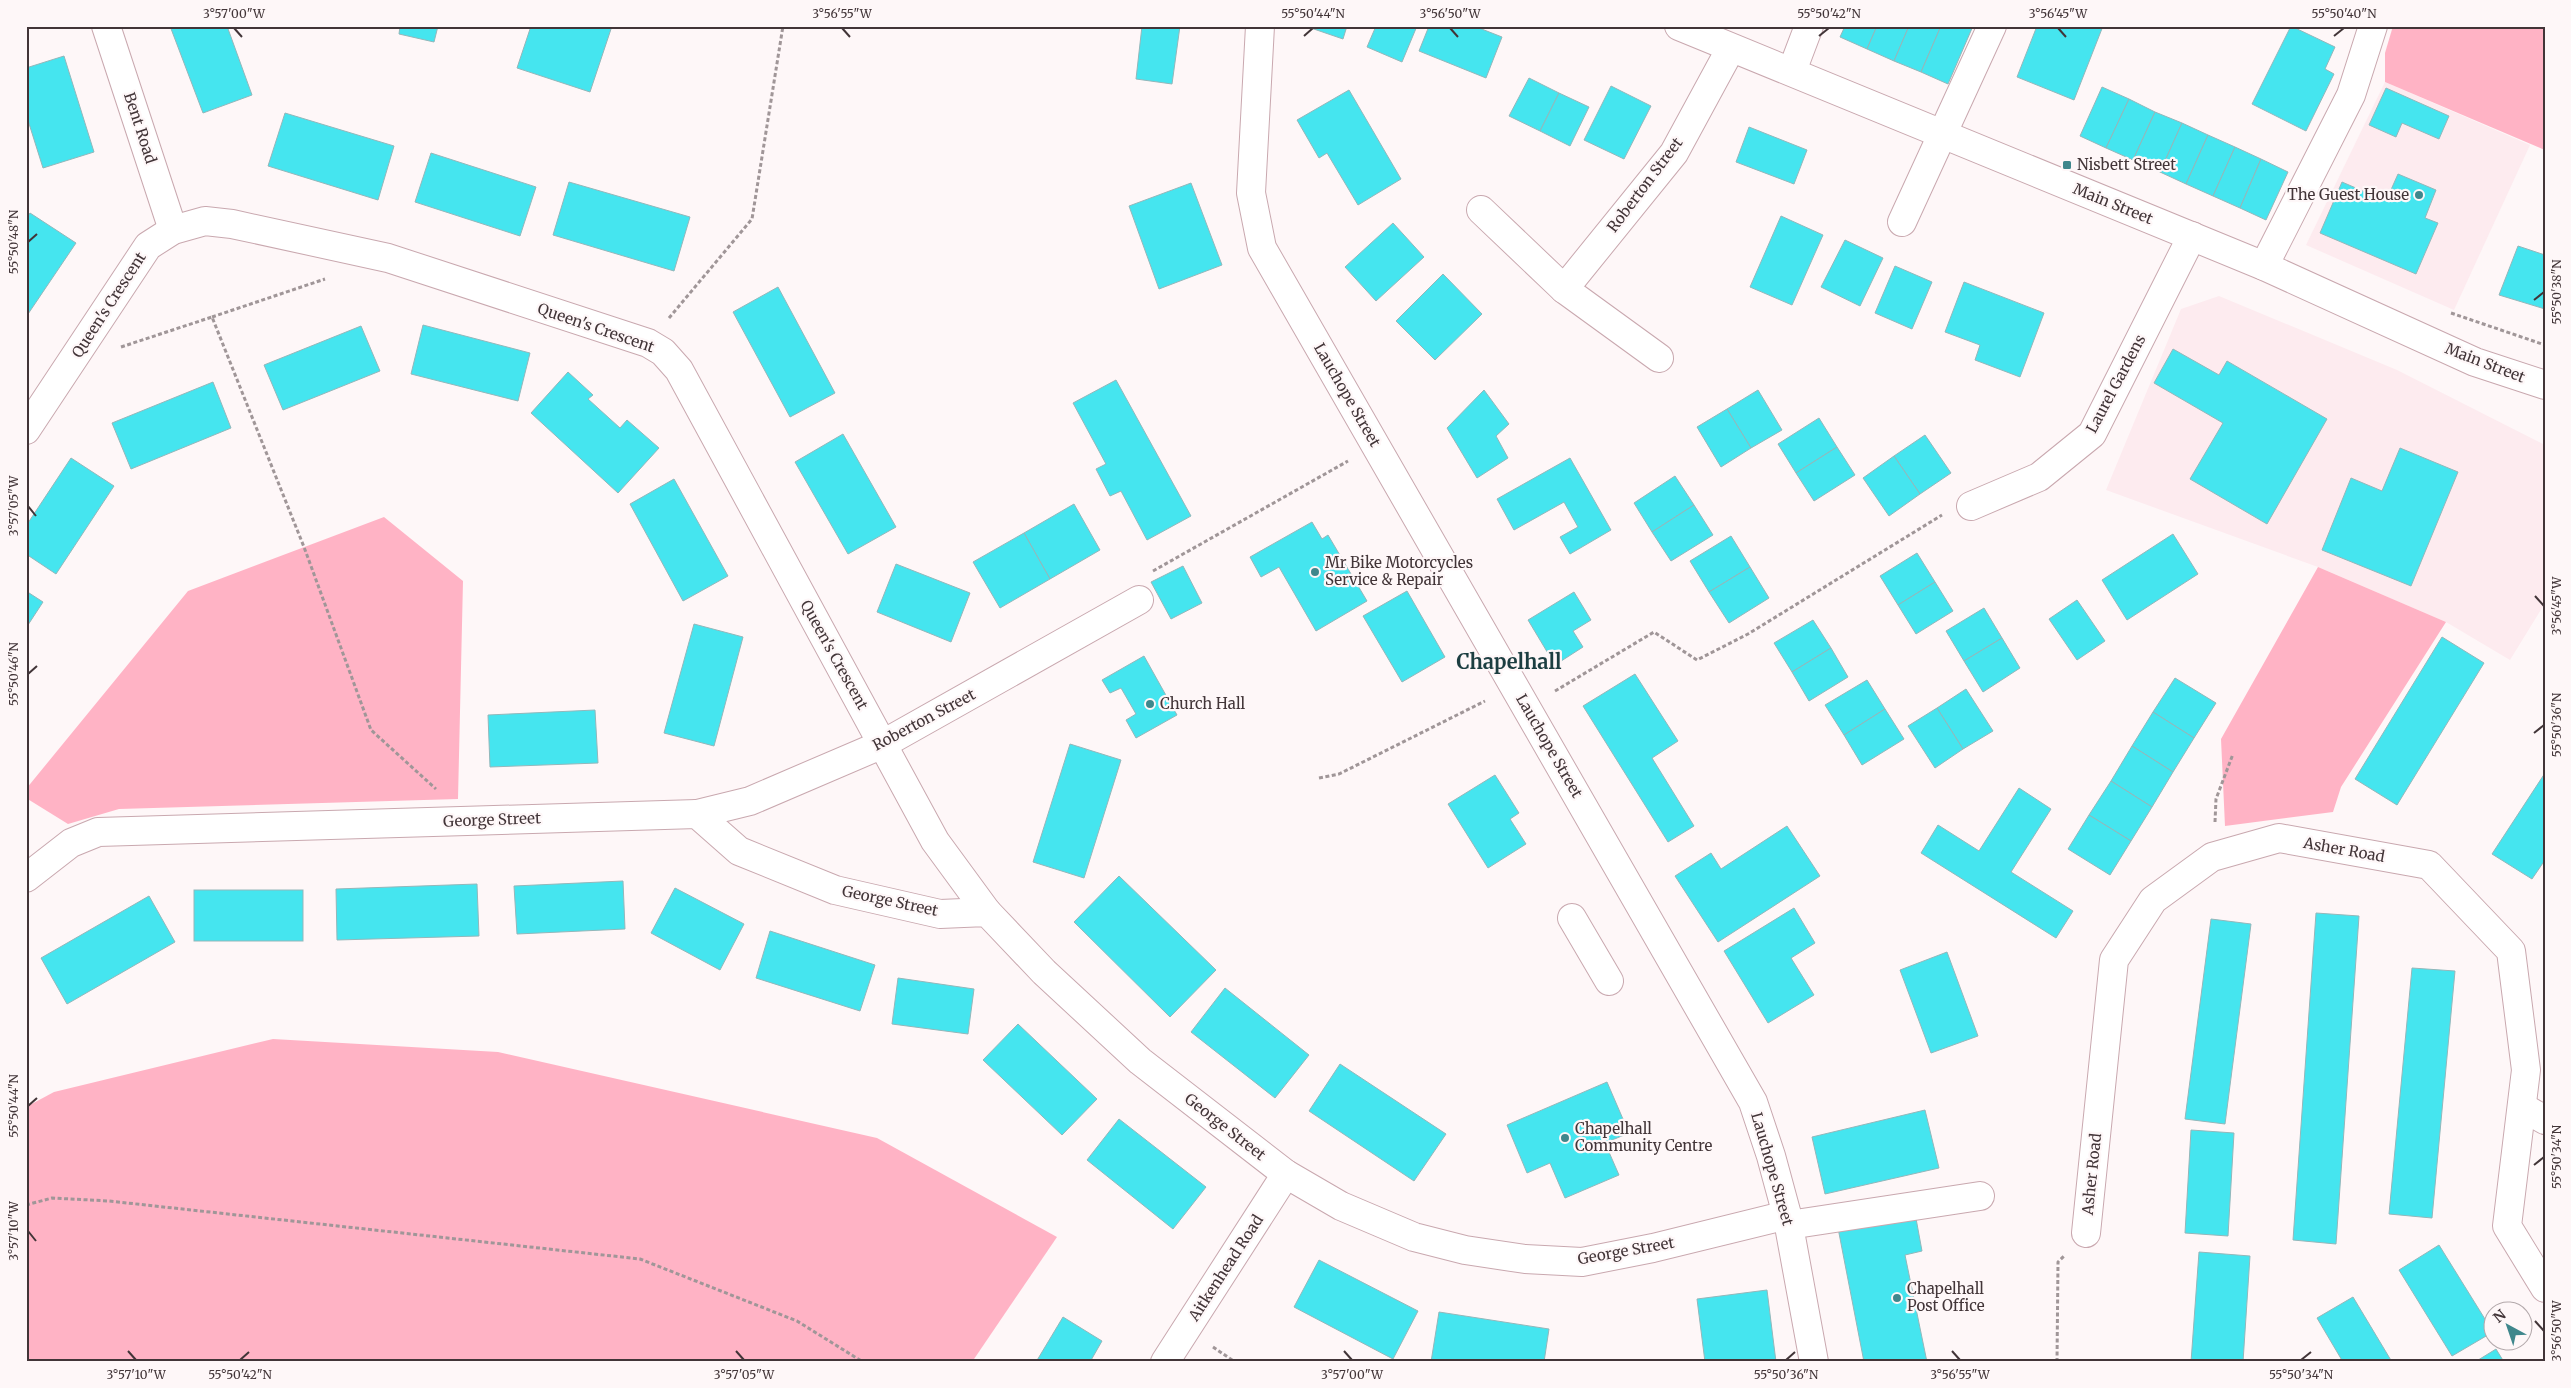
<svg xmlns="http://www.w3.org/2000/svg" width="2571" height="1388" font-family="Merriweather,serif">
  <rect width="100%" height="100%" fill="#fef7f8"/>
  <g fill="#fdebef">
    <path d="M 2385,82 L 2530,145 L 2454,310 L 2306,245 Z"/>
    <path d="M 2219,296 L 2397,370 L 2545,445 L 2545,603 L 2510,660 L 2446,622 L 2318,567 L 2106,490 L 2181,309 Z"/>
  </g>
  <g fill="#ffb3c5">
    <path d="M 2393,26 L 2545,26 L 2545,150 L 2385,82 L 2385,53 Z"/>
    <path d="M 384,517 L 463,581 L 458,799 L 119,809 L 68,824 L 26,798 L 26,789 L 188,591 Z"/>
    <path d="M 2318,567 L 2446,622 L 2341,787 L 2333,812 L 2225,826 L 2221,739 Z"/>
    <path d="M 273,1039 L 498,1052 L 877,1138 L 1057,1237 L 972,1362 L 26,1362 L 26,1107 L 54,1092 Z"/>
  </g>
  <g fill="#45e5ef" stroke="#93b7ba">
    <path d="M 170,26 L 227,26 L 252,95 L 203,113 Z"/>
    <path d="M 400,26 L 438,26 L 434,42 L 399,34 Z"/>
    <path d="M 531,26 L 612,26 L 590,92 L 517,68 Z"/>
    <path d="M 1142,26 L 1180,26 L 1172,84 L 1136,79 Z"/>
    <path d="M 1305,26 L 1347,26 L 1343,39 Z"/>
    <path d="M 1376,26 L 1417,26 L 1402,62 L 1367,47 Z"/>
    <path d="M 1429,26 L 1474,26 L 1502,37 L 1486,78 L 1419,51 Z"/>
    <path d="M 1845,26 L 1877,26 L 1867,49 L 1840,37 Z"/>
    <path d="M 1877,26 L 1909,26 L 1894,61 L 1867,49 Z"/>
    <path d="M 1909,26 L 1941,26 L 1921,72 L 1894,61 Z"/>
    <path d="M 1941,26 L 1973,26 L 1948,84 L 1921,72 Z"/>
    <path d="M 2037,26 L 2103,26 L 2074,100 L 2017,77 Z"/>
    <path d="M 2291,26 L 2335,47 L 2325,69 L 2334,74 L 2306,131 L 2252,104 Z"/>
    <path d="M 64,56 L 94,152 L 43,168 L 26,114 L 26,68 Z"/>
    <path d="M 1529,78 L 1559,93 L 1540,131 L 1509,116 Z"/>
    <path d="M 1611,86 L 1651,106 L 1624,159 L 1584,140 Z"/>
    <path d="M 2102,87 L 2129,99 L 2106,148 L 2080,136 Z"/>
    <path d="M 2386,88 L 2449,116 L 2439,139 L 2402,123 L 2396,137 L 2369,125 Z"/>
    <path d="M 1349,90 L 1401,179 L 1358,205 L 1327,153 L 1319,158 L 1297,120 Z"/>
    <path d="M 1559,93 L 1589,107 L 1570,146 L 1540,131 Z"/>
    <path d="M 2129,99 L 2155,112 L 2133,160 L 2106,148 Z"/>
    <path d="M 2155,112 L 2182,123 L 2160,172 L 2133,160 Z"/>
    <path d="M 285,113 L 394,146 L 378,200 L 268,166 Z"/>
    <path d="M 2182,123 L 2208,135 L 2186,184 L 2160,172 Z"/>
    <path d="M 1749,127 L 1807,150 L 1794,184 L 1736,162 Z"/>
    <path d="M 2208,135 L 2235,147 L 2213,196 L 2186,184 Z"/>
    <path d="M 2235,147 L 2261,159 L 2240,208 L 2213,196 Z"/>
    <path d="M 431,153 L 536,187 L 520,236 L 415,202 Z"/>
    <path d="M 2261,159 L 2288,172 L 2266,220 L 2240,208 Z"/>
    <path d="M 2398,174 L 2436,190 L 2425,218 L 2438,223 L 2416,274 L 2320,233 L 2342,182 L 2386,201 Z"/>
    <path d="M 569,182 L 690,217 L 674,271 L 553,235 Z"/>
    <path d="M 1191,183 L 1222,265 L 1159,289 L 1129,206 Z"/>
    <path d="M 30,213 L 76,243 L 26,317 L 26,219 Z"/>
    <path d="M 1781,216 L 1823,235 L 1792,305 L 1750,287 Z"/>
    <path d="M 1393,223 L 1424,257 L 1376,301 L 1345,267 Z"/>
    <path d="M 1845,240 L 1883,258 L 1860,306 L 1821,287 Z"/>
    <path d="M 2518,246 L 2545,255 L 2545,309 L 2499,295 Z"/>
    <path d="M 1895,266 L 1932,282 L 1912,329 L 1875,313 Z"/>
    <path d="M 1443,274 L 1482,314 L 1435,360 L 1396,321 Z"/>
    <path d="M 1964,282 L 2044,313 L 2020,377 L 1975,360 L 1980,345 L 1945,332 Z"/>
    <path d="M 778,287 L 835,393 L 790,417 L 733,312 Z"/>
    <path d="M 423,325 L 530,353 L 518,401 L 411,374 Z"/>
    <path d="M 361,326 L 380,371 L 283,410 L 264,365 Z"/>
    <path d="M 2173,349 L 2219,375 L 2227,361 L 2327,419 L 2267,524 L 2190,479 L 2223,423 L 2154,383 Z"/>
    <path d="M 568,372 L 593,395 L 588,399 L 620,428 L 627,420 L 659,448 L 618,493 L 531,413 Z"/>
    <path d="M 1116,380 L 1191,516 L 1147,540 L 1121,491 L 1110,496 L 1096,469 L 1106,464 L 1073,403 Z"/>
    <path d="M 213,382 L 231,428 L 131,469 L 112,423 Z"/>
    <path d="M 1484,390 L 1509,424 L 1496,436 L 1508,458 L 1477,478 L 1447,428 Z"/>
    <path d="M 1758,390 L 1782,430 L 1751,448 L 1727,409 Z"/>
    <path d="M 1727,409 L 1751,448 L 1721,467 L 1697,427 Z"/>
    <path d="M 1819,418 L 1837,447 L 1796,473 L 1778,444 Z"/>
    <path d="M 843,434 L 896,527 L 848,554 L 795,462 Z"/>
    <path d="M 1925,435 L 1951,473 L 1920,494 L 1894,456 Z"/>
    <path d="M 1837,447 L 1855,475 L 1814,501 L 1796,473 Z"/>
    <path d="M 2400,448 L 2458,472 L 2411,586 L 2322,550 L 2351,478 L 2382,491 Z"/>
    <path d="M 1894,456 L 1920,494 L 1889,516 L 1863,478 Z"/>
    <path d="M 71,458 L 114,486 L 56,574 L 26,554 L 26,526 Z"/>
    <path d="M 1570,458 L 1611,530 L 1570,554 L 1560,537 L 1578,527 L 1564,502 L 1514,530 L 1497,499 Z"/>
    <path d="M 1675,476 L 1694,505 L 1652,532 L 1634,503 Z"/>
    <path d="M 674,479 L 728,576 L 683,601 L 630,504 Z"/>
    <path d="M 1074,504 L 1100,550 L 1050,579 L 1024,533 Z"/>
    <path d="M 1694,505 L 1713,535 L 1671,561 L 1652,532 Z"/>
    <path d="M 1312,522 L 1322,539 L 1328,535 L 1367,601 L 1316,631 L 1279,567 L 1261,577 L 1250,557 Z"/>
    <path d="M 1024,533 L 1050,579 L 1000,608 L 973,562 Z"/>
    <path d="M 2173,534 L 2198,574 L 2127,620 L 2102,580 Z"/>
    <path d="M 1731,536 L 1750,567 L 1709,592 L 1690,561 Z"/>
    <path d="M 1917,553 L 1935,582 L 1898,605 L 1880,576 Z"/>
    <path d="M 896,564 L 970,593 L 951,642 L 877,612 Z"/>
    <path d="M 1183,566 L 1202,603 L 1171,619 L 1151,582 Z"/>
    <path d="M 1750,567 L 1769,598 L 1729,623 L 1709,592 Z"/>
    <path d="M 1935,582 L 1953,611 L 1916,634 L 1898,605 Z"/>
    <path d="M 26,591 L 43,602 L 26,628 Z"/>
    <path d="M 1407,591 L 1445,657 L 1402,682 L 1363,616 Z"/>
    <path d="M 1574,592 L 1591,620 L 1573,631 L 1583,647 L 1555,665 L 1528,620 Z"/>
    <path d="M 2077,600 L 2105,641 L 2077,660 L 2049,619 Z"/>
    <path d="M 1984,608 L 2002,638 L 1964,661 L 1946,631 Z"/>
    <path d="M 1813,620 L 1831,648 L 1792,672 L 1774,643 Z"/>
    <path d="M 694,624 L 743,637 L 714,746 L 664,733 Z"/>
    <path d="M 2442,637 L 2484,663 L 2397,805 L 2355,779 Z"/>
    <path d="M 2002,638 L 2020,668 L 1983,692 L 1964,661 Z"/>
    <path d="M 1831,648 L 1848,677 L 1809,701 L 1792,672 Z"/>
    <path d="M 1144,656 L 1177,715 L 1136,738 L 1126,720 L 1136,714 L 1121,688 L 1110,693 L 1102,680 Z"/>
    <path d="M 1635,674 L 1678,741 L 1652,758 L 1694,826 L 1668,842 L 1583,706 Z"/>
    <path d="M 2175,678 L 2216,703 L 2194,738 L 2153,712 Z"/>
    <path d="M 1867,680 L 1885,709 L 1844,735 L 1825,705 Z"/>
    <path d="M 1966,689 L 1993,731 L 1963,749 L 1937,708 Z"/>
    <path d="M 1937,708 L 1963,749 L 1935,768 L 1908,726 Z"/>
    <path d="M 1885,709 L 1904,739 L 1862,765 L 1844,735 Z"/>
    <path d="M 595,710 L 598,763 L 490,767 L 488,715 Z"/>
    <path d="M 2153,712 L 2194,738 L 2173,772 L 2132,746 Z"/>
    <path d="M 1070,744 L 1121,760 L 1084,878 L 1033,862 Z"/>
    <path d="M 2132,746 L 2173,772 L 2152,807 L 2111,781 Z"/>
    <path d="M 2545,773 L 2545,860 L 2532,879 L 2492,854 Z"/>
    <path d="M 1495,775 L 1519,813 L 1510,819 L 1526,844 L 1488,868 L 1448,804 Z"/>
    <path d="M 2111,781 L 2152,807 L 2131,841 L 2089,815 Z"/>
    <path d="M 2019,788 L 2051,809 L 2011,872 L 2073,911 L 2056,938 L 1921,853 L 1938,825 L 1979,851 Z"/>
    <path d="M 2089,815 L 2131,841 L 2110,875 L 2068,849 Z"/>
    <path d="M 1787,826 L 1820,876 L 1718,942 L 1675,876 L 1711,853 L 1721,869 Z"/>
    <path d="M 1119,876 L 1216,970 L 1170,1017 L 1074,922 Z"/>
    <path d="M 623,881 L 625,929 L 517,934 L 514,886 Z"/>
    <path d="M 477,884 L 479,936 L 337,940 L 336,889 Z"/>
    <path d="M 675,888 L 744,924 L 720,970 L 651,933 Z"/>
    <rect x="194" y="890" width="109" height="51"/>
    <path d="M 149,896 L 175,942 L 67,1004 L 41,958 Z"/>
    <path d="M 1794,908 L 1815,943 L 1791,958 L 1814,995 L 1768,1023 L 1724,951 Z"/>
    <path d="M 2316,913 L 2359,916 L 2336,1244 L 2293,1240 Z"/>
    <path d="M 2211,919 L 2251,924 L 2225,1124 L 2185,1119 Z"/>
    <path d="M 770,931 L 875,965 L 860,1011 L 756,978 Z"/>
    <path d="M 1947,952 L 1978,1036 L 1931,1053 L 1900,970 Z"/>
    <path d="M 2412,968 L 2455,971 L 2432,1218 L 2389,1214 Z"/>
    <path d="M 898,978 L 974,989 L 968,1034 L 892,1024 Z"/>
    <path d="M 1225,988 L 1309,1055 L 1275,1098 L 1191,1032 Z"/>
    <path d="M 1018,1024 L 1097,1099 L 1062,1135 L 983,1060 Z"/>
    <path d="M 1340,1064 L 1446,1134 L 1414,1181 L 1309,1111 Z"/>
    <path d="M 1607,1082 L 1629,1133 L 1605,1143 L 1619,1175 L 1565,1198 L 1550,1163 L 1527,1173 L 1507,1125 Z"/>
    <path d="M 1925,1110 L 1939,1168 L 1825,1194 L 1812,1137 Z"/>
    <path d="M 1119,1119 L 1206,1187 L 1173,1229 L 1087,1160 Z"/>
    <path d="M 2191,1130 L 2234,1133 L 2228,1236 L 2185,1233 Z"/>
    <path d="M 1915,1213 L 1922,1251 L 1905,1255 L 1927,1362 L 1864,1362 L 1838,1228 Z"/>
    <path d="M 2439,1245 L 2493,1332 L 2452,1356 L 2399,1270 Z"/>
    <path d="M 2199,1252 L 2250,1256 L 2243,1362 L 2191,1362 Z"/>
    <path d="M 1319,1260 L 1418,1311 L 1393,1359 L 1294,1307 Z"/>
    <path d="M 1767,1290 L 1776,1362 L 1705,1362 L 1697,1299 Z"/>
    <path d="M 2353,1297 L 2392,1362 L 2343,1362 L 2317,1318 Z"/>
    <path d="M 1439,1312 L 1549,1329 L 1544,1362 L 1431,1362 Z"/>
    <path d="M 1063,1317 L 1102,1341 L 1090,1362 L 1036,1362 Z"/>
    <path d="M 2496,1349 L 2504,1362 L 2475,1362 Z"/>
  </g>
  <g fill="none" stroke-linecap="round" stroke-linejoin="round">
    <defs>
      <g id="minor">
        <path d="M 106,26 L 173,230"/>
        <path d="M 1260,26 L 1251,193 L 1262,248 L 1753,1102 L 1771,1156 L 1787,1215 L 1814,1362"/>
        <path d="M 1792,71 L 1809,26"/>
        <path d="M 1481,210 L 1564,289 L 1674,153 L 1731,48"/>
        <path d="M 1902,222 L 1992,26"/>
        <path d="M 2264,266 L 2351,95 L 2373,26"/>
        <path d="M 1564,289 L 1659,358"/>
        <path d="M 26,430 L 148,246 L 173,230 L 205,221 L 232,224 L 388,258 L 648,343 L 663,352 L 679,370 L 935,841 L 987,912"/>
        <path d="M 1971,506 L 2039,477 L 2092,434 L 2192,236"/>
        <path d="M 697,814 L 750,801 L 883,744 L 1139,600"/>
        <path d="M 26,878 L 71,843 L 98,832 L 697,814 L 739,851 L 835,890 L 940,914 L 987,912 L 1044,972 L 1140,1061 L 1286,1174 L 1341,1206 L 1414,1237 L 1465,1250 L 1525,1259 L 1582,1262 L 1653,1248 L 1787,1215"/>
        <path d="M 1572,918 L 1609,981"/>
        <path d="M 2522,1107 L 2545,1120"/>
        <path d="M 1789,1225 L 1980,1196"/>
        <path d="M 2086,1233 L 2114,960 L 2153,900 L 2212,857 L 2279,838 L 2429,865 L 2511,951 L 2526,1070 L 2507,1226 L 2545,1288"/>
        <path d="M 1165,1362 L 1286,1174"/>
      </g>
      <path id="major" d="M 1679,26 L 2264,266 L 2475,362 L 2545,385"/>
    </defs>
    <use href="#minor" stroke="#c9a8af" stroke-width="30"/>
    <use href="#major" stroke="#c9a8af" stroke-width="30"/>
    <g stroke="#a09698" stroke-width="3" stroke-dasharray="4 2.5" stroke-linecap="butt">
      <path d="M 2451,313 L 2545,345"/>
      <path d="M 212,317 L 325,279"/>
      <path d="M 669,318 L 752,219 L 783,26"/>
      <path d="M 121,347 L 212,317 L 304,547 L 371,730 L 436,789"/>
      <path d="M 1153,571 L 1348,461"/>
      <path d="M 1555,691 L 1654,632 L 1697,660 L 1748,634 L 1942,515"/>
      <path d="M 1319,778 L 1339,774 L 1485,701"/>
      <path d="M 2215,822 L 2216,799 L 2233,754"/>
      <path d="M 26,1205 L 52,1198 L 109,1201 L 640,1259 L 797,1321 L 863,1362"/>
      <path d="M 1213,1347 L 1235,1362"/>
      <path d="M 2057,1362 L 2058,1262 L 2065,1255"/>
    </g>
    <use href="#minor" stroke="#fff" stroke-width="28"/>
    <use href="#major" stroke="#fff" stroke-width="28"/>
  </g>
  <path fill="none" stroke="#423538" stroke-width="2" d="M 234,28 L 242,37M 842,28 L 850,37M 1450,28 L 1458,37M 2058,28 L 2066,37M 1304,36 L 1313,28M 1819,36 L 1829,28M 2334,36 L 2344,28M 28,242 L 37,234M 2534,300 L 2544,292M 28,506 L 36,516M 2535,596 L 2544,606M 28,674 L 37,666M 2534,733 L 2544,725M 28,1106 L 37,1098M 2534,1165 L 2544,1157M 28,1231 L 36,1241M 2535,1321 L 2544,1331M 128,1351 L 136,1360M 736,1351 L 744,1360M 1344,1351 L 1352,1360M 1952,1351 L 1960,1360M 240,1360 L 249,1352M 1786,1360 L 1795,1352M 2301,1360 L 2311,1352"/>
  <g fill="#3f878c" stroke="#fef7f8" stroke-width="2">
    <rect x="2062" y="160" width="10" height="10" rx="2.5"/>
    <circle cx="2419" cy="195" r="5"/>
    <circle cx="1315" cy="572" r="5"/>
    <circle cx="1150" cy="704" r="5"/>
    <circle cx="1565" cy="1138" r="5"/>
    <circle cx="1897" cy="1298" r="5"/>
  </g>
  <g text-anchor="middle" stroke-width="4.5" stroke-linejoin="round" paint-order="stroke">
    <g font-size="15" fill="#423538" stroke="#fef7f8">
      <text transform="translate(140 128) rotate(72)" y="5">Bent Road</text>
      <text transform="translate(1645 185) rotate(-53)" y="5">Roberton Street</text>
      <text transform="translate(2113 204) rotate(22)" y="5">Main Street</text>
      <text transform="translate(109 305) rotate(-57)" y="5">Queen's Crescent</text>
      <text transform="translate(596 328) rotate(19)" y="5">Queen's Crescent</text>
      <text transform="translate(2485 363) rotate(21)" y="5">Main Street</text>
      <text transform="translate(2116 384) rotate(-62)" y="5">Laurel Gardens</text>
      <text transform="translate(1347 395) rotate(60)" y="5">Lauchope Street</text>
      <text transform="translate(834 655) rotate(61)" y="5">Queen's Crescent</text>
      <text transform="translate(924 720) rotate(-28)" y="5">Roberton Street</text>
      <text transform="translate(1549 746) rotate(60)" y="5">Lauchope Street</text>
      <text transform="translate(492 820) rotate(-2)" y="5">George Street</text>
      <text transform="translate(2344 850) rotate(10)" y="5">Asher Road</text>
      <text transform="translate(890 901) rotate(12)" y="5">George Street</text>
      <text transform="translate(1225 1127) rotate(38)" y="5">George Street</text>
      <text transform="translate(1772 1169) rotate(74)" y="5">Lauchope Street</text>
      <text transform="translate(2092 1174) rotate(-84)" y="5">Asher Road</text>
      <text transform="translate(1626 1251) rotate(-10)" y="5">George Street</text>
      <text transform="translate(1226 1268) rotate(-57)" y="5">Aitkenhead Road</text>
    </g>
    <g font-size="15" fill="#423538" stroke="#fef7f8" text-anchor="start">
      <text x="2077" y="170">Nisbett Street</text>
      <text x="2409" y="200" text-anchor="end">The Guest House</text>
      <text x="1325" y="568">Mr Bike Motorcycles<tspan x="1325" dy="17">Service &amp; Repair</tspan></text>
      <text x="1160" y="709">Church Hall</text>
      <text x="1575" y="1134">Chapelhall<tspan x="1575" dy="17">Community Centre</tspan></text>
      <text x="1907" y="1294">Chapelhall<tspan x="1907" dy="17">Post Office</tspan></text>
    </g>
    <g font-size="20" font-weight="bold" fill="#1c3e41" stroke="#fef7f8">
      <text x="1509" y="669">Chapelhall</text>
    </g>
  </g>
  <rect width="2571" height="1388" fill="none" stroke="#fef7f8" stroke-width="55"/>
  <g transform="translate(2508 1326) rotate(320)"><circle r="24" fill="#fef7f8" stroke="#b3a9ab"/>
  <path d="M0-4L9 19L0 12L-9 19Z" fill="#3f878c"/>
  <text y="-8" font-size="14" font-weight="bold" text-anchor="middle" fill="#423538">N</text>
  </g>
  <rect x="28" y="28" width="2516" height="1332" fill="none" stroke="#423538" stroke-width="2"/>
  <g font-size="12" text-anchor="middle" fill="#423538">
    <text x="234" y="18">3°57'00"W</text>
    <text x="842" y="18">3°56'55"W</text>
    <text x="1313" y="18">55°50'44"N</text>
    <text x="1450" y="18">3°56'50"W</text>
    <text x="1829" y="18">55°50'42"N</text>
    <text x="2058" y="18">3°56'45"W</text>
    <text x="2344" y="18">55°50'40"N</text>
    <text transform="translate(14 242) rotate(-90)" y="4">55°50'48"N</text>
    <text transform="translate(2557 292) rotate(-90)" y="4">55°50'38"N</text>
    <text transform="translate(14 506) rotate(-90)" y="4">3°57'05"W</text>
    <text transform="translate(2557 606) rotate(-90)" y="4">3°56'45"W</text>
    <text transform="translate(14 674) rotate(-90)" y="4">55°50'46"N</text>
    <text transform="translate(2557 725) rotate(-90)" y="4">55°50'36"N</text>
    <text transform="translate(14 1106) rotate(-90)" y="4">55°50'44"N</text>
    <text transform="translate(2557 1157) rotate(-90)" y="4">55°50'34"N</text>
    <text transform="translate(14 1231) rotate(-90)" y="4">3°57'10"W</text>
    <text transform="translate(2557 1331) rotate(-90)" y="4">3°56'50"W</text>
    <text x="136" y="1379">3°57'10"W</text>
    <text x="240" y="1379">55°50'42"N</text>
    <text x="744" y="1379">3°57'05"W</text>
    <text x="1352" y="1379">3°57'00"W</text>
    <text x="1786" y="1379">55°50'36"N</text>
    <text x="1960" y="1379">3°56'55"W</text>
    <text x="2301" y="1379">55°50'34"N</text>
  </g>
</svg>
